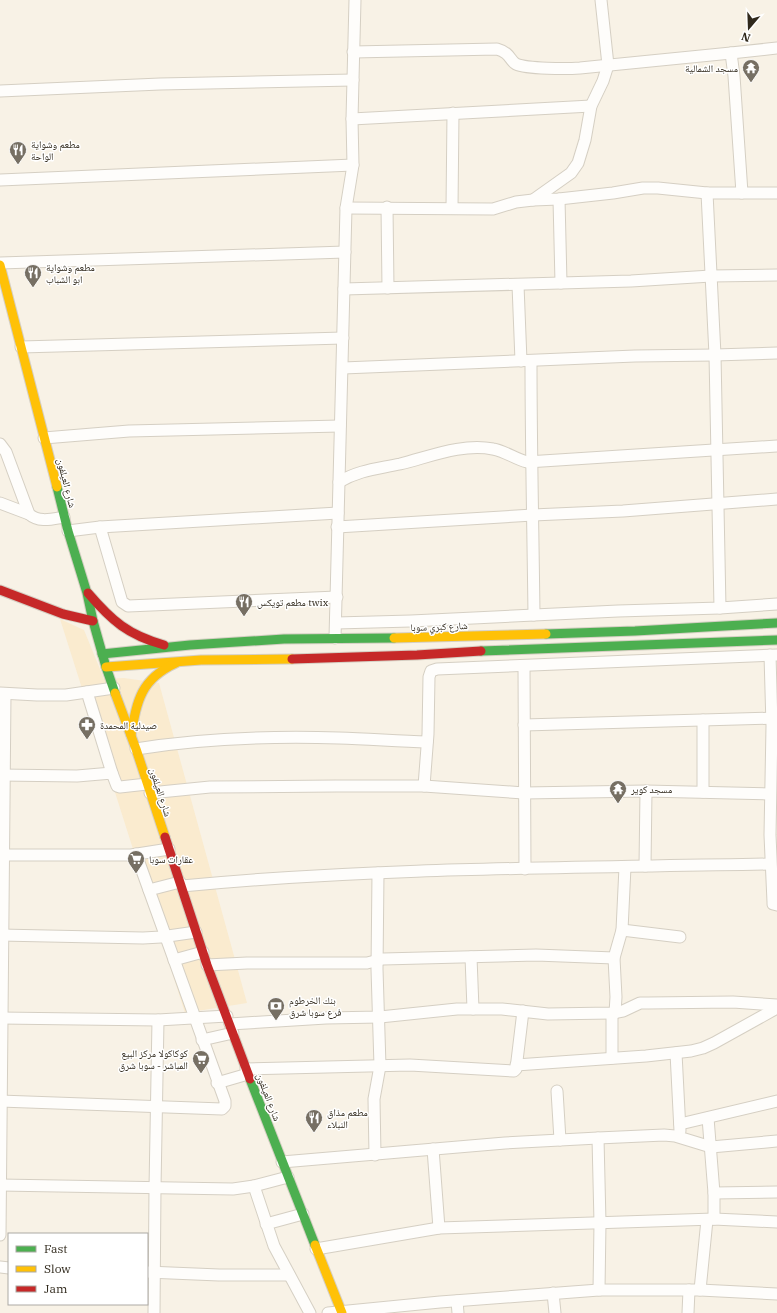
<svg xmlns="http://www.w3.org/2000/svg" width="777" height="1313" font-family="'IBM Plex Serif','Noto Naskh Arabic',serif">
  <rect width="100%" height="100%" fill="#f8f2e6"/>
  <path fill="#faebcf" d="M 60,619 L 84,630 L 104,679 L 124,678 L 159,683 L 247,1003 L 185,1013 Z"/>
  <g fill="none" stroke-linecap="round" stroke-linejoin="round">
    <defs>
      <g id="street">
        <path d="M 353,52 L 497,49 C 511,53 509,60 516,64 C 527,69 567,69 580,68 L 731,53"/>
        <path d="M 0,91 L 160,84 L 353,80"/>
        <path d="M 352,119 L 591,106"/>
        <path d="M 0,180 L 353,165"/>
        <path d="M 707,193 L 715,355 L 720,608"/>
        <path d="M 742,193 L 734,76 L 731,53 L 777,48"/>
        <path d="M 559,199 L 561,283"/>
        <path d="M 533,200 L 571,173 L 578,163 L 585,140 L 591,106 L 603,81 L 608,65 L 601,0"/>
        <path d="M 387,207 L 388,288"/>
        <path d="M 346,208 L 493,209 L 516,202 L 533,200 L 559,199 L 613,193 L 643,188 L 658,188 L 707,193 L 777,193"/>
        <path d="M 452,208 L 453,113"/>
        <path d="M 0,263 L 345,252"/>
        <path d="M 518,285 L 521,361"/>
        <path d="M 344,289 L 631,281 L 711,276 L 777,275"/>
        <path d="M 21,347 L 343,338"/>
        <path d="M 531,361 C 531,445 533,530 534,615"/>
        <path d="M 343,368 L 635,356 L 715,355 L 777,353"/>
        <path d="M 44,438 L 129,431 L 340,426"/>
        <path d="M 0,444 L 6,452 L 29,514 C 39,523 52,519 64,517"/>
        <path d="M 339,482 C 359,470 377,469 400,464 C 429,457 462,443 493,449 C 505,451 515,459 527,462 L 777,446"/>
        <path d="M 0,503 L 29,514"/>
        <path d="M 100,527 L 122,602 L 128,606 L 337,597"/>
        <path d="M 337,527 L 533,515 L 623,511 L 777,499"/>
        <path d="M 68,531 L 100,527 L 338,513"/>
        <path d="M 336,623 L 411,621 L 618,611 L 720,608 L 777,604"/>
        <path d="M 335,638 L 346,208 L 353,165 L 352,119 L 355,0"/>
        <path d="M 770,655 L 772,726 L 770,835 L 773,902 L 773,904 L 777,905"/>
        <path d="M 524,666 L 525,869"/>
        <path d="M 87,692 L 112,773"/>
        <path d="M 0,693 L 37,695 L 66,695 L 114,688"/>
        <path d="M 703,720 L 703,792"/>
        <path d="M 524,725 L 777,718"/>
        <path d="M 136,749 C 203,738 271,736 339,738 C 368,739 398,741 427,742"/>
        <path d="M 0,775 L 77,776 L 112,773 L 117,786 L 120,787 L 147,784"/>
        <path d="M 424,786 L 428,734 L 429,677 L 431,671 L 437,669 L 777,655"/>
        <path d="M 150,793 L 210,787 L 336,786 L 424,786 L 524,793 L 646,791 L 770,794"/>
        <path d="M 0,855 L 131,855 L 169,849"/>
        <path d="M 645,866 L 646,791"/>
        <path d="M 182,886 C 377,867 574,868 770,864"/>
        <path d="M 149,890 L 180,882"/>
        <path d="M 622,930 L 680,937"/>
        <path d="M 0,935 L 143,938 L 161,937 L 196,932"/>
        <path d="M 471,957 L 473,1009"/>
        <path d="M 174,960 L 203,952"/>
        <path d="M 207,965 L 247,963 L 367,963 L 383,959 L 536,955 L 614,958"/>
        <path d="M 612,1013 L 612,1058"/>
        <path d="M 615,1013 L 616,997 L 614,958 L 622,930 L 625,867"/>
        <path d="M 0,1018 L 158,1020 L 227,1016"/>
        <path d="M 230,1024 L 326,1018 L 380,1017 L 457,1009 L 502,1009 L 548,1014 L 612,1013 L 623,1011 L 640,1003 L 648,1003 L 733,1002 L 777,1005"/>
        <path d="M 202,1040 L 233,1033"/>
        <path d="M 676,1053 L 680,1131"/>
        <path d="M 516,1065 L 646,1056 L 691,1051 L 703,1048 L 714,1043 L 777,1008"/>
        <path d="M 246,1069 L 410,1065 L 514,1071 L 516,1069 L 523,1011"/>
        <path d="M 217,1083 L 248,1074"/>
        <path d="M 557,1091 L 560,1140"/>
        <path d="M 0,1101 L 222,1109 L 225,1106 L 225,1101 L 136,854"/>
        <path d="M 708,1118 L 714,1193 L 714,1219"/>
        <path d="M 680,1124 L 777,1101"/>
        <path d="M 598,1138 L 600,1223 L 599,1290"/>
        <path d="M 433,1149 L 439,1228"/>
        <path d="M 375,1155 L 374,1099 L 380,1066 L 377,969 L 378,873"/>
        <path d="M 282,1162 L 505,1143 L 598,1138 L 664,1135 L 675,1136 L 711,1147 L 777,1141"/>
        <path d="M 0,1185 L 233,1189 L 254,1186 L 288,1177"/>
        <path d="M 254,1186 L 274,1246 L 310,1313"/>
        <path d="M 714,1193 L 777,1192"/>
        <path d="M 266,1224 L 303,1214"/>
        <path d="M 0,1235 L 5,694"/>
        <path d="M 316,1249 L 439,1228 L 714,1219 L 777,1222"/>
        <path d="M 0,1267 L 9,1268"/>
        <path d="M 147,1272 L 219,1275 L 289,1275"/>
        <path d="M 700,1290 L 707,1220"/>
        <path d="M 553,1293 L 555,1313"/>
        <path d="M 457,1301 L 458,1313"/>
        <path d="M 154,1313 L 155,1188 L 158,1020"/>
        <path d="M 328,1313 L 440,1302 L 599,1290 L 700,1290 L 777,1294"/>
        <path d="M 688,1313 L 689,1290"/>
      </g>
      <g id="fast">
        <path d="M 57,487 L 68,531 L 87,593 L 93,621 L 106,667 L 115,693"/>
        <path d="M 546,634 L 635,631 L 777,623"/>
        <path d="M 481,651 L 777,640"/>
        <path d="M 102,654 L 190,645 L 284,639 L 394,638"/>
        <path d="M 250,1079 L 315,1245"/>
      </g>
      <g id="slow">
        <path d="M 0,265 L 57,487"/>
        <path d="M 394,638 L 546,634"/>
        <path d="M 106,667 L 201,660 L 292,659"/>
        <path d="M 115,693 L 136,749 L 165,837"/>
        <path d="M 131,735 C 137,700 141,679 176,663"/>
        <path d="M 315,1245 L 342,1313"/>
      </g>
      <g id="jam">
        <path d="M 0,590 L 63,614 L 93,621"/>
        <path d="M 88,593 C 112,621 128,635 164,645"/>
        <path d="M 292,659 L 417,655 L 481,651"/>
        <path d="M 165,837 L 207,965 L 250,1079"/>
      </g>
    </defs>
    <use href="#street" stroke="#d5cfc3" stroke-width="13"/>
    <use href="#fast" stroke="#d5cfc3" stroke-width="11"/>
    <use href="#slow" stroke="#d5cfc3" stroke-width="11"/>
    <use href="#jam" stroke="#d5cfc3" stroke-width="11"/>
    <use href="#street" stroke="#fefdfb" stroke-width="11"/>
    <use href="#fast" stroke="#4caf50" stroke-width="9"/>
    <use href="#slow" stroke="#ffc107" stroke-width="9"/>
    <use href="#jam" stroke="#c62828" stroke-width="9"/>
  </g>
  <defs>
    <symbol id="temple-pin" viewBox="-11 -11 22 30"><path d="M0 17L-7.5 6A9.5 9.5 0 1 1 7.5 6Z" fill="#766f63" stroke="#fff"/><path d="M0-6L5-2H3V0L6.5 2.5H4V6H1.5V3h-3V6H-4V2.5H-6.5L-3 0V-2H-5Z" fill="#fff"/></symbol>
    <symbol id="restaurant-pin" viewBox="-11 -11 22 30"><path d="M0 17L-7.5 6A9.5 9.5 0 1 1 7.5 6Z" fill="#766f63" stroke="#fff"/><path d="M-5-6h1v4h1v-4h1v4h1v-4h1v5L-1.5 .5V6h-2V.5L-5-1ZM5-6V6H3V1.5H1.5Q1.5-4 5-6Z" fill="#fff"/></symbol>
    <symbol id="pharmacy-pin" viewBox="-11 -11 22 30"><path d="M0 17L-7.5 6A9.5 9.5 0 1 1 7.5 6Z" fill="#766f63" stroke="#fff"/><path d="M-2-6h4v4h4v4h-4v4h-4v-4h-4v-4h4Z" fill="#fff"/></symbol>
    <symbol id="supermarket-pin" viewBox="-11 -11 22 30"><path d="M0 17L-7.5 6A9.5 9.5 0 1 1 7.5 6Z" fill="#766f63" stroke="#fff"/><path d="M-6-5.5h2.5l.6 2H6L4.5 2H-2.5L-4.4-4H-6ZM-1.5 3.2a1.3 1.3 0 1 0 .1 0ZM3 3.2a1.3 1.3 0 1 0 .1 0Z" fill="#fff"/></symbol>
    <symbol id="bank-pin" viewBox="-11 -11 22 30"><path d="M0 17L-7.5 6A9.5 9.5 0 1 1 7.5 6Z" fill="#766f63" stroke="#fff"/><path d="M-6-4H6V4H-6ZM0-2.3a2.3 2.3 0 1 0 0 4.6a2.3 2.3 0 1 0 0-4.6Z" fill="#fff"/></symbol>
  </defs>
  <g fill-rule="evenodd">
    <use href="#temple-pin" x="741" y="58" width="20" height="27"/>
    <use href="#restaurant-pin" x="8" y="140" width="20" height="27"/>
    <use href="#restaurant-pin" x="23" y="263" width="20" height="27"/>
    <use href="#restaurant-pin" x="234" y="592" width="20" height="27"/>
    <use href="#pharmacy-pin" x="77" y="715" width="20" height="27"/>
    <use href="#temple-pin" x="608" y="779" width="20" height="27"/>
    <use href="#supermarket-pin" x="126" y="849" width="20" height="27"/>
    <use href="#bank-pin" x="266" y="996" width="20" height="27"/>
    <use href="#supermarket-pin" x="191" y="1049" width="20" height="27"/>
    <use href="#restaurant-pin" x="304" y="1108" width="20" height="27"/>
  </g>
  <g text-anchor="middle" stroke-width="3" stroke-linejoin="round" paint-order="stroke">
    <g font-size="10" fill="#30291c" stroke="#fff" text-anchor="start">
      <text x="738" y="72" text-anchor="end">مسجد الشمالية</text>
      <text x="31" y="148">مطعم وشواية<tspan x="31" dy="12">الواحة</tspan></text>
      <text x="46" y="271">مطعم وشواية<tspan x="46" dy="12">ابو الشباب</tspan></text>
      <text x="257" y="606">مطعم تويكس twix</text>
      <text x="100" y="729">صيدلية المحمدة</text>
      <text x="631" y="793">مسجد كوير</text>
      <text x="149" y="863">عقارات سوبا</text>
      <text x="289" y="1004">بنك الخرطوم<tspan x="289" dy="12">فرع سوبا شرق</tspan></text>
      <text x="188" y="1057" text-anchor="end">كوكاكولا مركز البيع<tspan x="188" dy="12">المباشر - سوبا شرق</tspan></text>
      <text x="327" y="1116">مطعم مذاق<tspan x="327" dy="12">النبلاء</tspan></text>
    </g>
    <g font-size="10" fill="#30291c" stroke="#fff">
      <text transform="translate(67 483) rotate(76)" y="4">شارع العيلفون</text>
      <text transform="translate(439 626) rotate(-2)" y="4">شارع كبري سوبا</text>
      <text transform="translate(161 792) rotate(72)" y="4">شارع العيلفون</text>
      <text transform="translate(269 1097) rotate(69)" y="4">شارع العيلفون</text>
    </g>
  </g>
  <rect x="8" y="1233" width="140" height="72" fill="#ffffff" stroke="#aca9a4"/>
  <rect x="16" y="1246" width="20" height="6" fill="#4caf50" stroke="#aca9a4"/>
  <text x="44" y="1253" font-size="12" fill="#30291c">Fast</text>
  <rect x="16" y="1266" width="20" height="6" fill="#ffc107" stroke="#aca9a4"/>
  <text x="44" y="1273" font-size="12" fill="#30291c">Slow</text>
  <rect x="16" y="1286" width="20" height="6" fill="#c62828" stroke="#aca9a4"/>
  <text x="44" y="1293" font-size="12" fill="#30291c">Jam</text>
  <g transform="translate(749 28) rotate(199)" stroke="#ffffff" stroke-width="3" paint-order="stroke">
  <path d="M0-3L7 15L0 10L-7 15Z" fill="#30291c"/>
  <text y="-6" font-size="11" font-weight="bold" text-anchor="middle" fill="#30291c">N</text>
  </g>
</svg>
